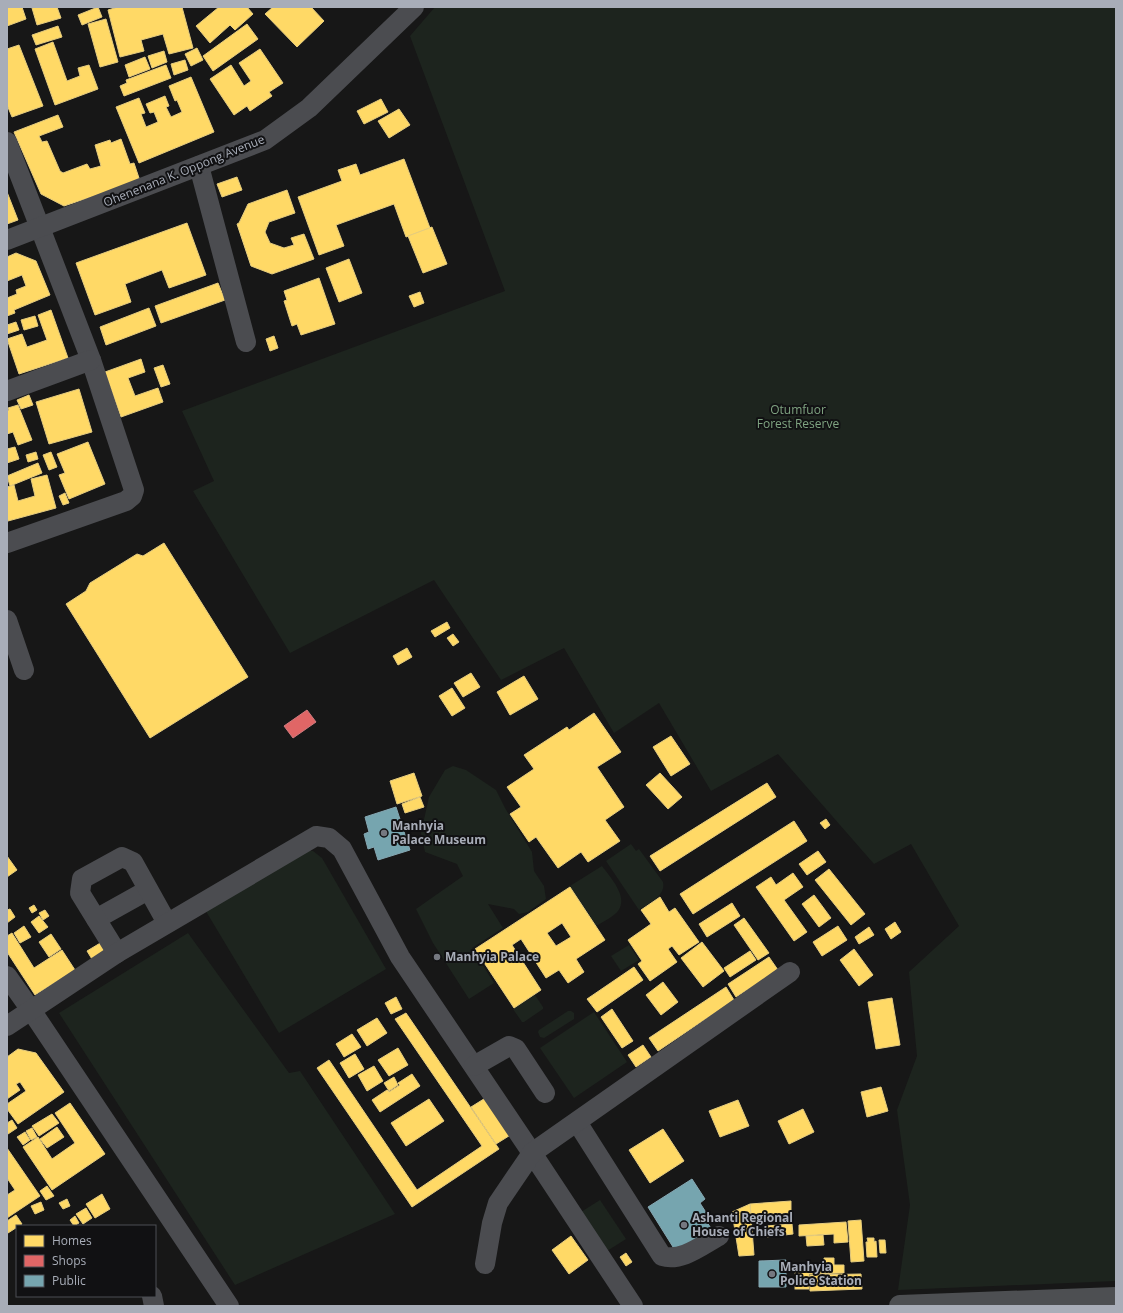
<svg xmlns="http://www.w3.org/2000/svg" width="1123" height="1313" font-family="'Open Sans',sans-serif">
  <rect width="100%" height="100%" fill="#171717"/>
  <g fill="#1d241e">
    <path d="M 435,7 L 1116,7 L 1116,1281 L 898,1290 L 910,1205 L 897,1110 L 917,1056 L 909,972 L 959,926 L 911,844 L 874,864 L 778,754 L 711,791 L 659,703 L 614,733 L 564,648 L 501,680 L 434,580 L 290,653 L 193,491 L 214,481 L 182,411 L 505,291 L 410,36 Z"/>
    <path d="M 453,766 L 466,770 L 496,790 L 505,808 L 532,852 L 534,871 L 544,886 L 546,899 L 528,912 L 519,914 L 514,909 L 488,904 L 503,928 L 472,948 L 494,983 L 469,999 L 433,943 L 416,909 L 463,876 L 457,864 L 425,852 L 421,833 L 429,797 L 445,770 Z"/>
    <path d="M 631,844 L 636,851 L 639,849 L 663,882 C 666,896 649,903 639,910 L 606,861 Z"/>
    <path d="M 302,850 L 313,851 L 322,858 L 386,969 L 279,1033 L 204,908 Z"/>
    <path d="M 602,866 C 610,877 629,897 618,911 C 613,917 603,922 596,926 L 570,886 Z"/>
    <path d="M 188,933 L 289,1073 L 300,1071 L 395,1214 L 235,1285 L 59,1013 Z"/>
    <path d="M 629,945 L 639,960 L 621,971 L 611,956 Z"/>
    <path d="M 535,995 L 543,1007 L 543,1009 L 524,1022 L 522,1022 L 513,1009 Z"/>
    <path d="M 568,1011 L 571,1011 L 574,1013 L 574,1019 L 544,1038 L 540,1037 L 538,1032 L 539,1030 Z"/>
    <path d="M 594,1012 L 627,1062 L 574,1098 L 540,1048 Z"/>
    <path d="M 600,1200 L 626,1239 L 607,1251 L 581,1212 Z"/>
  </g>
  <g fill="#ffd966" stroke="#e5cc7f" fill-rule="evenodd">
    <path d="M 9,7 L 22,7 L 26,19 L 7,26 L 7,8 Z"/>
    <path d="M 36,7 L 57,7 L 61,18 L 37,25 L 32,8 Z"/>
    <path d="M 98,7 L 102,17 L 82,25 L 78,15 Z"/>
    <path d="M 118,7 L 182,7 L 193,48 L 169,54 L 163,34 L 141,40 L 144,51 L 120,57 L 108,10 Z"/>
    <path d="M 219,7 L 247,7 L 253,14 L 235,30 L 230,25 L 210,43 L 196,26 Z"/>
    <path d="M 273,7 L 311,7 L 324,21 L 297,47 L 265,14 Z"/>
    <path d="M 106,19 L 118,62 L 100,67 L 88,24 Z"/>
    <path d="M 247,24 L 258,39 L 213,71 L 203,56 Z"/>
    <path d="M 58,26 L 62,37 L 36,45 L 32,35 Z"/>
    <path d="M 53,42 L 67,81 L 80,76 L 78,68 L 89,65 L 98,89 L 55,105 L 35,49 Z"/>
    <path d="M 19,45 L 43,106 L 12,117 L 7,105 L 7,49 Z"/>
    <path d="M 197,48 L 203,60 L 191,66 L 185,54 Z"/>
    <path d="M 260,49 L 283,83 L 269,92 L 272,96 L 250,111 L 247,106 L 234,115 L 210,79 L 231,65 L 244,86 L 251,81 L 239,63 Z"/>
    <path d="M 164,51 L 167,62 L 152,68 L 148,56 Z"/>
    <path d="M 145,57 L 150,69 L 129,77 L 125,65 Z"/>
    <path d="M 185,60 L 188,70 L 174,75 L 171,64 Z"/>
    <path d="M 166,65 L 171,78 L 124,96 L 120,86 L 127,83 L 126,80 Z"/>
    <path d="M 191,77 L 214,132 L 139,163 L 116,107 L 139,98 L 145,113 L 141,114 L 146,127 L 158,122 L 154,112 L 150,113 L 146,104 L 165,96 L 169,106 L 166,107 L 171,117 L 182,112 L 177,100 L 175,101 L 169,86 Z"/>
    <path d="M 381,99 L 388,112 L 364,124 L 357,111 Z"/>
    <path d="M 399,109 L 410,125 L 389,138 L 378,121 Z"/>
    <path d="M 58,115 L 63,127 L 39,136 L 42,142 L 47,141 L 60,171 L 63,173 L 87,164 L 90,169 L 101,166 L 95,145 L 110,140 L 111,143 L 121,139 L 130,164 L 134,163 L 140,181 L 64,206 L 41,194 L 14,132 Z"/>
    <path d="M 404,159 L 430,228 L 406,237 L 394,204 L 336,225 L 344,246 L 319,255 L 298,197 L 342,181 L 338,170 L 356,164 L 360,175 Z"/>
    <path d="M 237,177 L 242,190 L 222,197 L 217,184 Z"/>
    <path d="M 287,190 L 295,213 L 269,222 L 265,232 L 270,243 L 284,248 L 294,245 L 291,238 L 304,234 L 314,259 L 272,274 L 251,266 L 237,224 L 239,223 L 248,204 Z"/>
    <path d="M 7,192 L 18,220 L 7,224 Z"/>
    <path d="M 187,223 L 206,275 L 169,288 L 162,270 L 125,284 L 131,302 L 95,315 L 76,263 Z"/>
    <path d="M 432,227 L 447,264 L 423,273 L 408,236 Z"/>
    <path d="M 16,253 L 36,261 L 50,295 L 14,310 L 15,313 L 7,316 L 7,298 L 17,294 L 16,290 L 26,286 L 22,275 L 7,281 L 7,257 Z"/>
    <path d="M 349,259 L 362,293 L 339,302 L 326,268 Z"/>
    <path d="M 319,278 L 335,324 L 301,335 L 297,324 L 292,326 L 284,301 L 287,300 L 284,291 Z"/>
    <path d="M 218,283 L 225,300 L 161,323 L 155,306 Z"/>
    <path d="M 420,292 L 424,303 L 414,307 L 409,296 Z"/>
    <path d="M 149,308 L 156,326 L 106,345 L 100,327 Z"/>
    <path d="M 51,310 L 68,358 L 19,374 L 7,339 L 22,334 L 27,347 L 47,340 L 38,315 Z"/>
    <path d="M 35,316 L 38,326 L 24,330 L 21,320 Z"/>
    <path d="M 16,322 L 19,330 L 7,334 L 7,325 Z"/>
    <path d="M 274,336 L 278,348 L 270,351 L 266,339 Z"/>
    <path d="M 141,359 L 145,372 L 128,378 L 135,396 L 158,388 L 163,402 L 121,417 L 105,372 Z"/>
    <path d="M 163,365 L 170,384 L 161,387 L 154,368 Z"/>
    <path d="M 79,389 L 92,432 L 49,444 L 36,402 Z"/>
    <path d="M 29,395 L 33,405 L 21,409 L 17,400 Z"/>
    <path d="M 18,405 L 32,440 L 18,445 L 13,432 L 7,434 L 7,411 L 9,410 L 8,408 Z"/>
    <path d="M 88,442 L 105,484 L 69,499 L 59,475 L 65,473 L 57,454 Z"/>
    <path d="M 15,447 L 19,459 L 7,463 L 7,449 Z"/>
    <path d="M 36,452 L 38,459 L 28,462 L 26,455 Z"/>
    <path d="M 51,452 L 57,467 L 49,470 L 43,455 Z"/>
    <path d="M 38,463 L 42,473 L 10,486 L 7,476 Z"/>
    <path d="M 47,475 L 56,508 L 8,521 L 7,516 L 7,487 L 14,485 L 18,501 L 35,496 L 31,479 Z"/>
    <path d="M 65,493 L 69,503 L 63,505 L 59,496 Z"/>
    <path d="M 164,543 L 248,677 L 150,738 L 66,604 L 86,591 L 90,583 L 137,554 L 143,556 Z"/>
    <path d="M 447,622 L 450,628 L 435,637 L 431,631 Z"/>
    <path d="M 453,634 L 459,642 L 453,646 L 447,638 Z"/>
    <path d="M 407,648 L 412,657 L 398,665 L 393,656 Z"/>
    <path d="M 471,673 L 480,687 L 463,697 L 454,683 Z"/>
    <path d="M 524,676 L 538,699 L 510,715 L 497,692 Z"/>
    <path d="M 452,688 L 465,708 L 452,716 L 439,696 Z"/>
    <path d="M 594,713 L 621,752 L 597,767 L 624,807 L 605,820 L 620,841 L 588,862 L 581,852 L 558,868 L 536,837 L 529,842 L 510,814 L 521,807 L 507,787 L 534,769 L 524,755 L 567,727 L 569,730 Z"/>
    <path d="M 671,736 L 690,764 L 671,776 L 653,747 Z"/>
    <path d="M 414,773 L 422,796 L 397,804 L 390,781 Z"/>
    <path d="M 660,773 L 682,797 L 668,809 L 646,785 Z"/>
    <path d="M 767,783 L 776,797 L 660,871 L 650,856 Z"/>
    <path d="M 420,797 L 424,807 L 405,813 L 402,804 Z"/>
    <path d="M 826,819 L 830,825 L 825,829 L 820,823 Z"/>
    <path d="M 794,821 L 807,841 L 693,914 L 680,894 Z"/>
    <path d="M 818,851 L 826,862 L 807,875 L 799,864 Z"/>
    <path d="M 7,856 L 17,870 L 7,877 Z"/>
    <path d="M 829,869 L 865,914 L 851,925 L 815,880 Z"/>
    <path d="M 793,873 L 803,887 L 784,900 L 807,932 L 794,941 L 756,887 L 771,877 L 776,885 Z"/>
    <path d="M 570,887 L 605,940 L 576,959 L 584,972 L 568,983 L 559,970 L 546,978 L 521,939 L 512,945 L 541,990 L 514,1008 L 475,949 ZM 562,923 L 571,937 L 556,946 L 547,933 Z"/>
    <path d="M 814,895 L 831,918 L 819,927 L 802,904 Z"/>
    <path d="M 660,897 L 669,912 L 675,908 L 699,942 L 679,955 L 672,946 L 668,949 L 677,962 L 650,981 L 638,964 L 642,961 L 628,940 L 651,924 L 641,910 Z"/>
    <path d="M 732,903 L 740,916 L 707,937 L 699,924 Z"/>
    <path d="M 34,905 L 37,910 L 32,913 L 29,908 Z"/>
    <path d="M 10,909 L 15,917 L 7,923 L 7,910 Z"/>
    <path d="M 45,910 L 49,916 L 43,920 L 39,913 Z"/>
    <path d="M 39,916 L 48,927 L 39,933 L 31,922 Z"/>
    <path d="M 744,918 L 769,953 L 758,960 L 734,925 Z"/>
    <path d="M 895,922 L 901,932 L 891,939 L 885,929 Z"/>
    <path d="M 24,926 L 31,937 L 20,943 L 14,933 Z"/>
    <path d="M 838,926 L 847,940 L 822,956 L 813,942 Z"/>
    <path d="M 869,927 L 874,935 L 859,944 L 855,937 Z"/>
    <path d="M 12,933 L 34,968 L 62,950 L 75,970 L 35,995 L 7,952 L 7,936 Z"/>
    <path d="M 51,934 L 61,949 L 49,957 L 39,942 Z"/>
    <path d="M 102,942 L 110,956 L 95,964 L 87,951 Z"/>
    <path d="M 702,942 L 724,971 L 703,987 L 681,958 Z"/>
    <path d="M 854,949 L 873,975 L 859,986 L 840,960 Z"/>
    <path d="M 750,951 L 756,960 L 730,977 L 724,968 Z"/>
    <path d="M 769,957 L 778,970 L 736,997 L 728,984 Z"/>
    <path d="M 634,967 L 643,980 L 597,1012 L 587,999 Z"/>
    <path d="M 663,982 L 678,1002 L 661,1015 L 646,995 Z"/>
    <path d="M 726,987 L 734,1000 L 658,1051 L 649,1038 Z"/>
    <path d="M 396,997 L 402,1009 L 391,1014 L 385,1003 Z"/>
    <path d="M 892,998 L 900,1045 L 876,1049 L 868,1002 Z"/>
    <path d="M 612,1009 L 633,1041 L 622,1048 L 601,1017 Z"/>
    <path d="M 406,1013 L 499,1149 L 412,1207 L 317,1068 L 329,1060 L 417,1190 L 482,1146 L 395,1019 Z"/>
    <path d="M 377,1018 L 387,1033 L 367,1046 L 357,1030 Z"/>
    <path d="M 352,1034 L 361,1047 L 344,1057 L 336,1044 Z"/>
    <path d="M 643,1045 L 651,1057 L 636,1067 L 628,1055 Z"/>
    <path d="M 398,1048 L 408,1065 L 389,1076 L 378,1060 Z"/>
    <path d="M 18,1049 L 36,1053 L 64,1092 L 18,1124 L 7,1109 L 7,1104 L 26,1091 L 20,1082 L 16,1084 L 20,1090 L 7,1099 L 7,1057 Z"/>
    <path d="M 355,1054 L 364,1069 L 349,1078 L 340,1063 Z"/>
    <path d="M 374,1066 L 383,1081 L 367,1091 L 358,1075 Z"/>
    <path d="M 412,1074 L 420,1086 L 380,1112 L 372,1100 L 387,1090 L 389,1092 L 400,1085 L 398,1083 Z"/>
    <path d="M 394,1077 L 398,1085 L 389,1091 L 384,1083 Z"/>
    <path d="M 881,1087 L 888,1111 L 867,1117 L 861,1092 Z"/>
    <path d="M 487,1097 L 512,1134 L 496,1144 L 471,1107 Z"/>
    <path d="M 429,1099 L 444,1121 L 406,1146 L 391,1123 Z"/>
    <path d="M 738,1100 L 749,1126 L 720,1137 L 709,1111 Z"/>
    <path d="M 70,1103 L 105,1154 L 52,1190 L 23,1147 L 38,1137 L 52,1159 L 75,1143 L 55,1113 Z"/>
    <path d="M 803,1109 L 814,1132 L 789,1144 L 778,1121 Z"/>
    <path d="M 52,1114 L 59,1123 L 39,1136 L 32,1126 Z"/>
    <path d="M 12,1120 L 17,1128 L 8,1134 L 7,1132 L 7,1123 Z"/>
    <path d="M 57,1127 L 64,1137 L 47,1148 L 40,1139 Z"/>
    <path d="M 32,1128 L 37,1137 L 31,1140 L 26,1131 Z"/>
    <path d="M 663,1129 L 684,1161 L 650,1183 L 629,1150 Z"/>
    <path d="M 25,1132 L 30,1140 L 23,1145 L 17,1137 Z"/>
    <path d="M 7,1148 L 40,1196 L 7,1218 L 7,1195 L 15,1190 L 7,1178 Z"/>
    <path d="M 47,1186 L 54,1196 L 46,1200 L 40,1191 Z"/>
    <path d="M 102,1194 L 110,1209 L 95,1218 L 86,1204 Z"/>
    <path d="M 67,1199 L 70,1206 L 63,1209 L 59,1203 Z"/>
    <path d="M 791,1201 L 791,1213 L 751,1215 L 750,1204 Z"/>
    <path d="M 41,1202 L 44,1210 L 35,1214 L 31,1206 Z"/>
    <path d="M 750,1204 L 754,1255 L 739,1256 L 732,1212 Z"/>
    <path d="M 86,1208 L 92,1218 L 83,1224 L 76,1214 Z"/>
    <path d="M 16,1215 L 22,1224 L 8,1233 L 7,1221 Z"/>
    <path d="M 75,1216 L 79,1223 L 74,1226 L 70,1220 Z"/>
    <path d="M 861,1220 L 864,1261 L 851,1262 L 848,1221 Z"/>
    <path d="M 846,1222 L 848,1242 L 834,1243 L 834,1234 L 799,1236 L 799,1225 Z"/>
    <path d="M 792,1224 L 793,1234 L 767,1237 L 766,1226 Z"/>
    <path d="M 823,1235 L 824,1245 L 807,1246 L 806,1236 Z"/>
    <path d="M 571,1236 L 588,1260 L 569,1274 L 552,1250 Z"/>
    <path d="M 867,1238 L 874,1238 L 874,1242 L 876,1241 L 877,1257 L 867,1257 L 866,1242 L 868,1242 Z"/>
    <path d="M 879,1240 L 885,1240 L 886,1253 L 880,1253 Z"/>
    <path d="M 626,1253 L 632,1262 L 626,1266 L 620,1257 Z"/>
    <path d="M 824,1258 L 834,1258 L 834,1265 L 844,1265 L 844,1273 L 809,1274 L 809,1266 L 824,1265 Z"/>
    <rect x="795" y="1269" width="14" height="20"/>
    <path d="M 861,1274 L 862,1289 L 810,1291 L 810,1275 Z"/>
  </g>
  <path fill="#e06666" stroke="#cf7b7f" d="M 307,710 L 316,722 L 293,738 L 284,726 Z"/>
  <g fill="#76a5af" stroke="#85a7b2">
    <path d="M 396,807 L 410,850 L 378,860 L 374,847 L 368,849 L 364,834 L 369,832 L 365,817 Z"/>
    <path d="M 692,1179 L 705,1199 L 700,1203 L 707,1214 L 703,1216 L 714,1233 L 678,1255 L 648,1207 Z"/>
    <path d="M 786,1260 L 786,1287 L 759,1287 L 759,1261 Z"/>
  </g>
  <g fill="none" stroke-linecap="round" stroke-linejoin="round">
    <g stroke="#4b4c50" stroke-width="20">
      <path d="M 7,142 L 91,360 L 134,490 L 132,496 L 126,501 L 7,543"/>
      <path d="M 199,166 L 246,342"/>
      <path d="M 7,240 L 265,140 L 309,108 L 414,7"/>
      <path d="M 7,391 L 91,360"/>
      <path d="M 7,620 L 24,670"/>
      <path d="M 96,919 L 148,890"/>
      <path d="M 117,953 L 80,893 L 82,879 L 122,857 L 133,862 L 167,923"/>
      <path d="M 7,976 L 31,1010 L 229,1306"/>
      <path d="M 7,1026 L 117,953 L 316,836 L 329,838 L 342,849 L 400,957 L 532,1153 L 633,1306"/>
      <path d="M 474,1066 L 509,1046 L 516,1049 L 545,1093"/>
      <path d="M 577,1122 L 662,1256 C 682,1262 702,1245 719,1236"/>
      <path d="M 485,1264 L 492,1223 L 498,1203 L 532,1153 L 790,972"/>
      <path d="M 152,1296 L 154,1306"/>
    </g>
    <path stroke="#4d4f52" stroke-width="22" d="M 900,1306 L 1116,1298"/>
  </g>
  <g fill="#757880" stroke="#111113" stroke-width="1.5">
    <circle cx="384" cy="833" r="4"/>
    <circle cx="437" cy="957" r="4"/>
    <circle cx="684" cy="1225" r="4"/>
    <circle cx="772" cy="1274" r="4"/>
  </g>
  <g text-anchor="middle" stroke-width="4" stroke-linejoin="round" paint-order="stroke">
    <g font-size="12" fill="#a8adb8" stroke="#111113">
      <text transform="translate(184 171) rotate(-22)" y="4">Ohenenana K. Oppong Avenue</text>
    </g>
    <g font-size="12" fill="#7fa381" stroke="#111113">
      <text x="798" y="414">Otumfuor<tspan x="798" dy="14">Forest Reserve</tspan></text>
    </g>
    <g font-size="12" font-weight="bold" fill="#a8adb8" stroke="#111113" text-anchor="start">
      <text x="392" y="830">Manhyia<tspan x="392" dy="14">Palace Museum</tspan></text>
      <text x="445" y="961">Manhyia Palace</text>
      <text x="692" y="1222">Ashanti Regional<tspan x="692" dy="14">House of Chiefs</tspan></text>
      <text x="780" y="1271">Manhyia<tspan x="780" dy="14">Police Station</tspan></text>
    </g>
  </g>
  <rect width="1123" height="1313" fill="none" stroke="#a8adb8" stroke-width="16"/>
  <rect x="16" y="1225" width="140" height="72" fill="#111113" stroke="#4d4f55"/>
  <rect x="24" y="1235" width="20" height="12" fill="#ffd966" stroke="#4d4f55"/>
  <text x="52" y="1245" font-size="12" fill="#a8adb8">Homes</text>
  <rect x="24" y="1255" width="20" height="12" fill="#e06666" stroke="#4d4f55"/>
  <text x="52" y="1265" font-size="12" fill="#a8adb8">Shops</text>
  <rect x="24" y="1275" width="20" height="12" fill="#76a5af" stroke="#4d4f55"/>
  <text x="52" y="1285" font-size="12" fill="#a8adb8">Public</text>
</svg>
